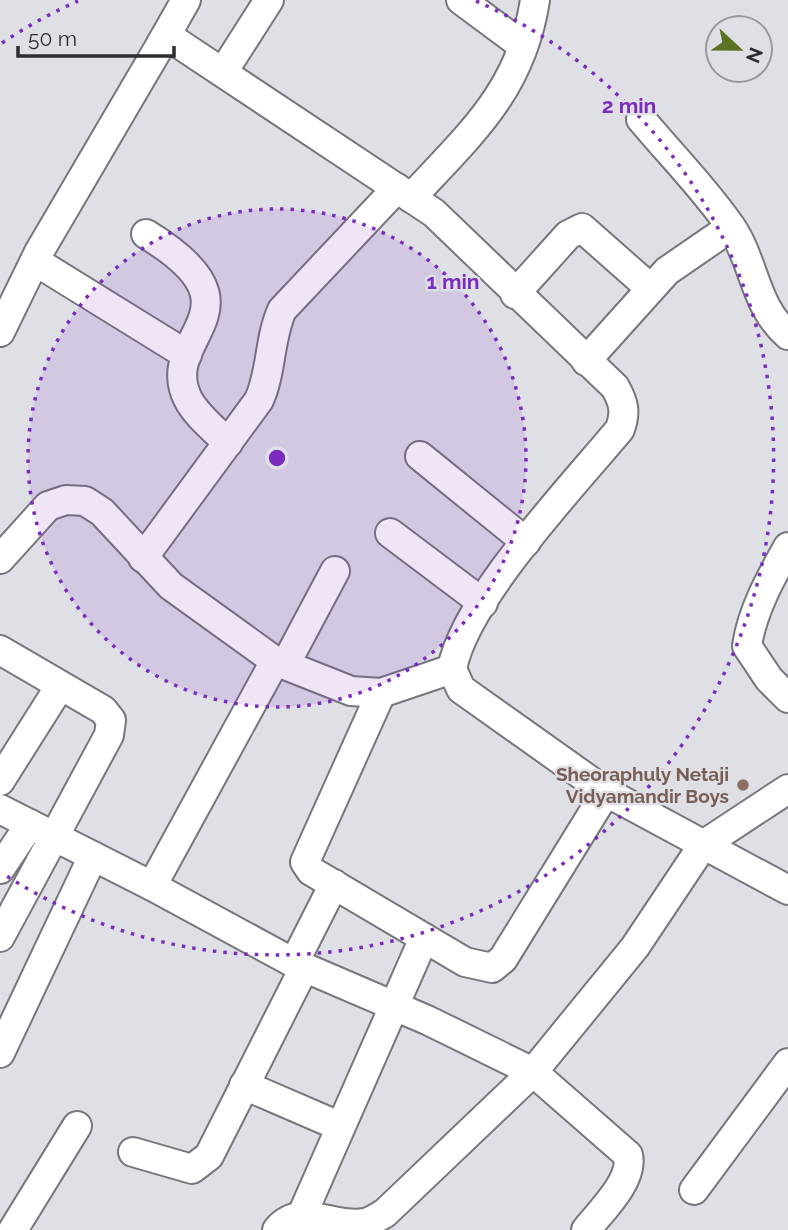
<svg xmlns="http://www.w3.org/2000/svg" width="788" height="1230" font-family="Raleway,sans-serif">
  <rect width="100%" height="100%" fill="#dfdfe6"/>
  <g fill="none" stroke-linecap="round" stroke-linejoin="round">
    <defs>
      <g id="minor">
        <path d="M 461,0 L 523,46"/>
        <path d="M 161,44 L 186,0"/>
        <path d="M 223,72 L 269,0"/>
        <path d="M 641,119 C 671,155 705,189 731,227 C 755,262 754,306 788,335"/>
        <path d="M 411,198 C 470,134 521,91 535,0"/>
        <path d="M 146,234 C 271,310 156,336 188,399 C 196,415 215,430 228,443"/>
        <path d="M 35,261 L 187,355"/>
        <path d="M 515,294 L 568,235 L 582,228 L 650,288"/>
        <path d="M 0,332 L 39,252 L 161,44 L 175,41 L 434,213 L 615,387 C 624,403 626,412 620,429 C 572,487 465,599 452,669 L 461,689 L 606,792 L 788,890"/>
        <path d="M 586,361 L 667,271 L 731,227"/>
        <path d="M 420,456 L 526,542"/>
        <path d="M 390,533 L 483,603"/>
        <path d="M 788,547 C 771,577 752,611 747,646 L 769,679 L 788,698"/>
        <path d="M 143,558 L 259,400 C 272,371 269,339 282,310 L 397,188"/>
        <path d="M 0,559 L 48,506 L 66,500 L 85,501 L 102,512 L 171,586 L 275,661 L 351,691 L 381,693 L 452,669"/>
        <path d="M 0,650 L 103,710 L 111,720 L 109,735 L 0,937"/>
        <path d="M 285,665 L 335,571"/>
        <path d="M 381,693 L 305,862 L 311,871 L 465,962 L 492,968 L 503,959 L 606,792"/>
        <path d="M 0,781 L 60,686"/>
        <path d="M 0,809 L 152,886 L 294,963 L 427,1020 L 533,1072 L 628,1155 C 634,1180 601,1211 586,1230"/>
        <path d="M 0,869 L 30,824"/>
        <path d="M 152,886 L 275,661"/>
        <path d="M 294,963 L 334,884"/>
        <path d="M 0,1053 L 93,856"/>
        <path d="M 244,1085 L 339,1126"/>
        <path d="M 133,1152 L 192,1169 L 209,1156 L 304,968"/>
        <path d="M 694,1190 L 788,1063"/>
        <path d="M 302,1215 L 424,938"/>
        <path d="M 13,1230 L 77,1126"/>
        <path d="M 277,1230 C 301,1201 334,1229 364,1223 C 371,1222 378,1217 385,1213 L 533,1072 L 635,947 L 703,845 L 788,789"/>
      </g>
    </defs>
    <use href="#minor" stroke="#76767d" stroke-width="32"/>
    <use href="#minor" stroke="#fff" stroke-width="28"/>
  </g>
  <circle cx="277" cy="458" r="249" fill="#7b2cbf" fill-opacity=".12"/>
  <g fill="none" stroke="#7b2cbf" stroke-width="3.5" stroke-dasharray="3.5 7">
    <circle cx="277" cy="458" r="249"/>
    <path d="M2 43A498 498 0 0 1 78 1M476 1A498 498 0 1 1 2 873"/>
  </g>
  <circle fill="#8d6e63" stroke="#dfdfe6" stroke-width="2.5" cx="743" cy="785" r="7"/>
  <g text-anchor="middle" stroke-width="5" stroke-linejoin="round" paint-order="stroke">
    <g font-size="19" font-weight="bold" fill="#785e54" stroke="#dfdfe6" text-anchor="end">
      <text x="729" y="781">Sheoraphuly Netaji<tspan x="729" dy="22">Vidyamandir Boys</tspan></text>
    </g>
  </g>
  <circle cx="277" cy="458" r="10" fill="#7b2cbf" stroke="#dfdfe6" stroke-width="3.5"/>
  <g font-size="21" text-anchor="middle" font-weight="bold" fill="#7b2cbf" stroke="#dfdfe6" stroke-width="5" stroke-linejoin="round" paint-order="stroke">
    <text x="629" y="113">2 min</text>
    <text x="453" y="289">1 min</text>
  </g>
  <g transform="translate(739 49) rotate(112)"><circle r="33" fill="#dfdfe6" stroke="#98989d" stroke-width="2"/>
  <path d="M0-5L12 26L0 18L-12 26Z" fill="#5d7324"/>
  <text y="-10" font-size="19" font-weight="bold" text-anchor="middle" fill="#2d2d30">N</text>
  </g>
  <path d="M18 46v10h156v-10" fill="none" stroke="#2d2d30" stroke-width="3.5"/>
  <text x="28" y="46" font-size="21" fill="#2d2d30" stroke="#dfdfe6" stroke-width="5" paint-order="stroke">50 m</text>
</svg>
